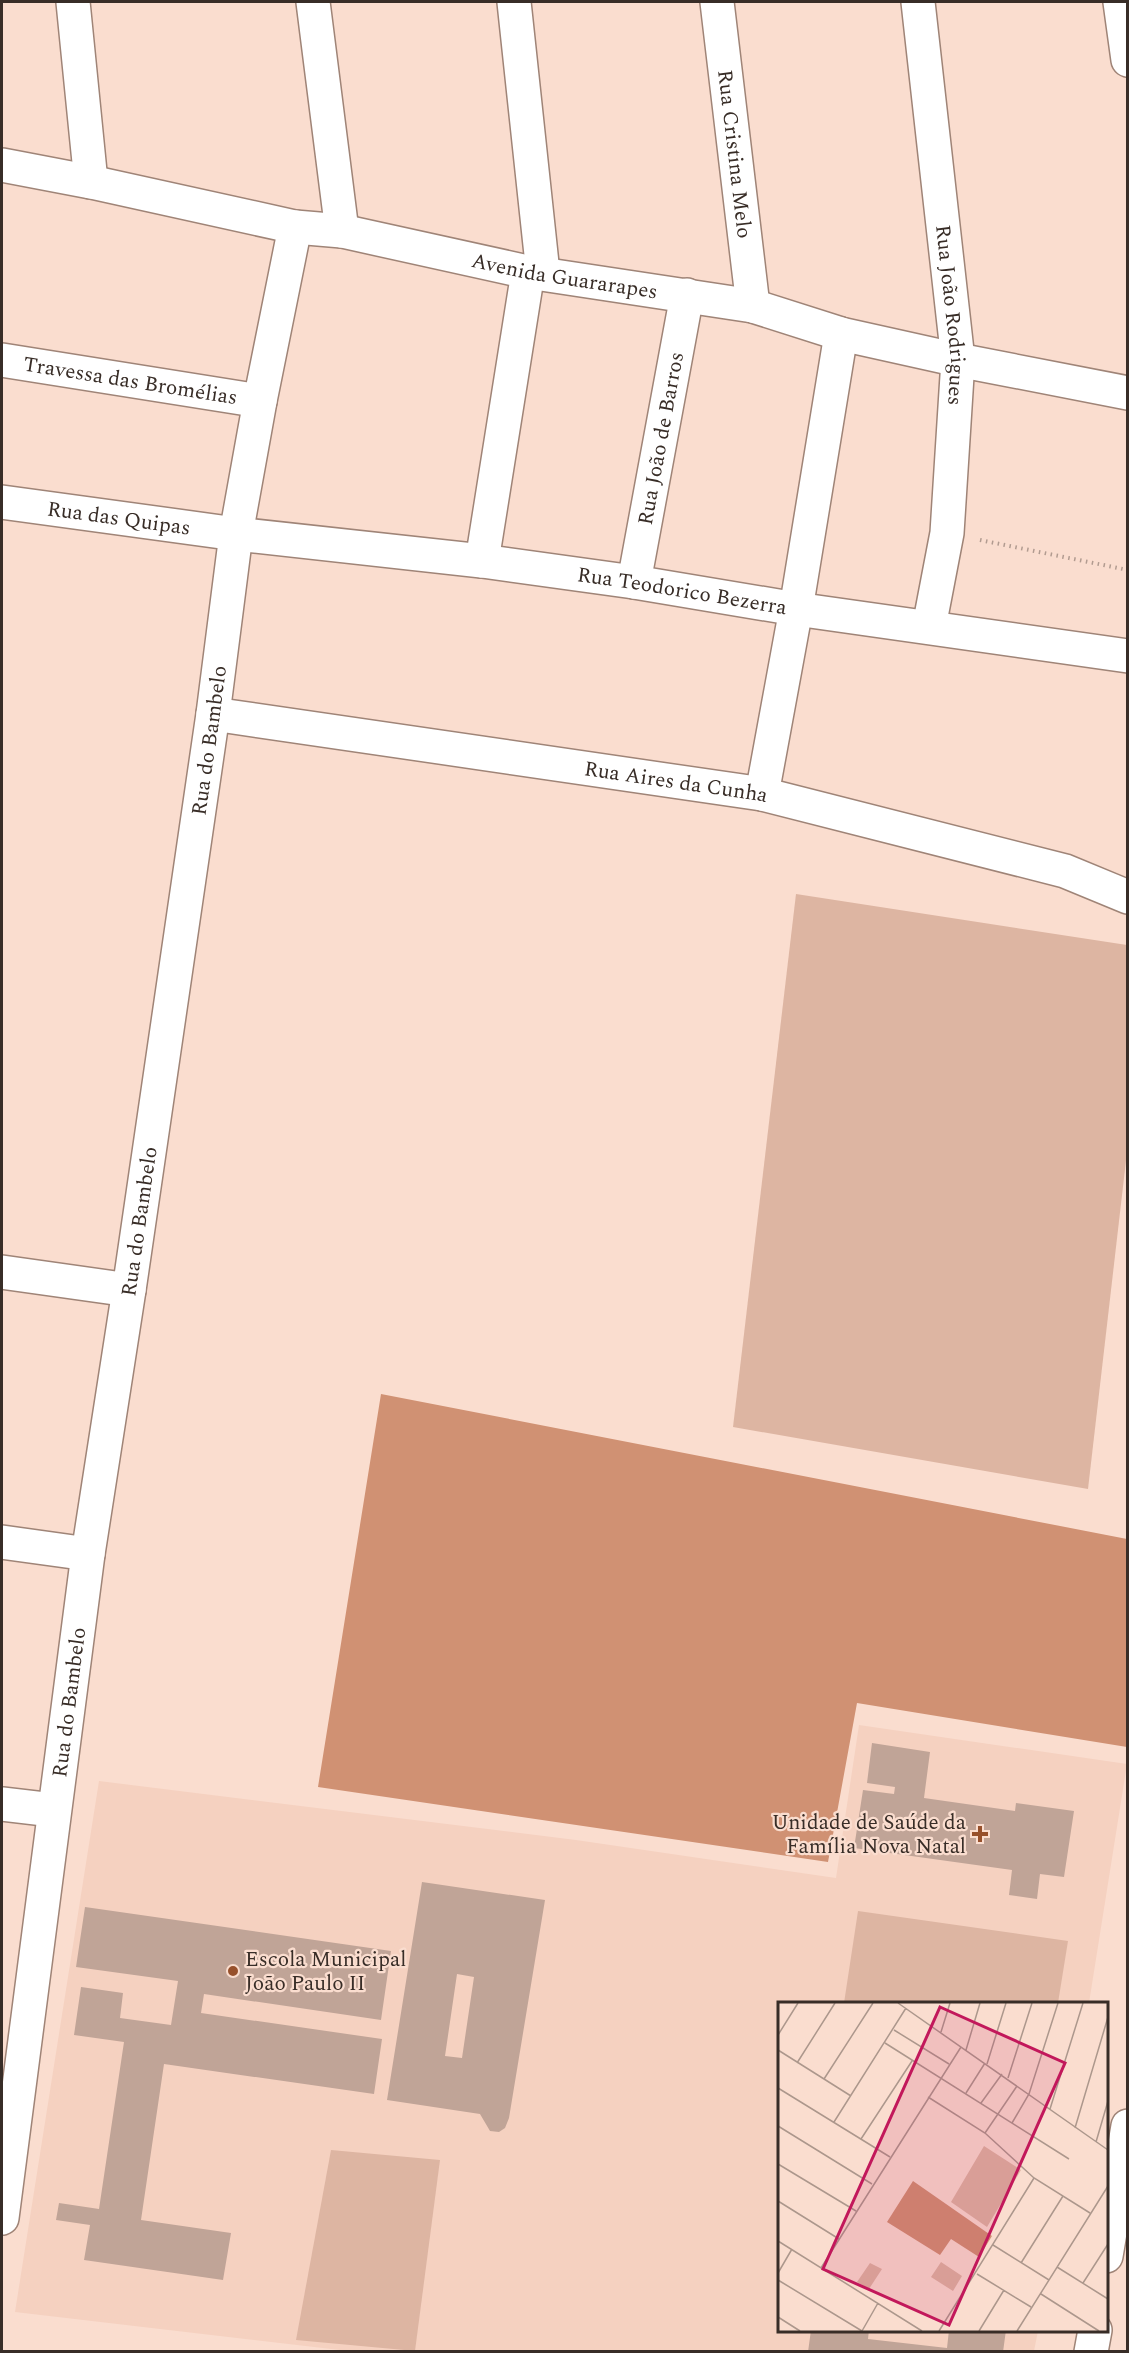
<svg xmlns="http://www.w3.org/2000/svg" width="1129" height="2353" font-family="Spectral,serif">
  <rect width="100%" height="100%" fill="#faddcf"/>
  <path fill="#f5d1c0" d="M 859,1725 L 1127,1764 L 1089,2003 L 780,2004 L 780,2330 L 1038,2331 L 1034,2351 L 357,2352 L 15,2312 L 99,1781 L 576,1840 L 836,1878 Z"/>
  <g fill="#ddb5a2">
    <path d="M 796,894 L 1127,945 L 1127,1152 L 1088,1489 L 733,1427 Z"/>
    <path d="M 858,1911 L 1068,1941 L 1058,2003 L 844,2003 Z"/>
    <path d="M 331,2150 L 440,2160 L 415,2351 L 296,2340 Z"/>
  </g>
  <path fill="#d09173" d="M 381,1394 L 1127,1539 L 1127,1747 L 857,1703 L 828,1862 L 318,1787 Z"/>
  <g fill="#c0a497" fill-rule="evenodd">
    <path d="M 872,1743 L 930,1752 L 924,1798 L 1015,1811 L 1016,1803 L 1074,1811 L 1064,1877 L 1040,1874 L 1037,1899 L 1009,1895 L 1012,1870 L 854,1848 L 863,1790 L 894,1794 L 895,1787 L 867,1783 Z"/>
    <path d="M 422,1882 L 545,1900 L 509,2118 L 505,2128 L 499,2132 L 490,2131 L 480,2114 L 387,2100 ZM 457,1974 L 474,1977 L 462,2058 L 445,2056 Z"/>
    <path d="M 85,1907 L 391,1951 L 381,2020 L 204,1994 L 201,2013 L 382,2039 L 374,2094 L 164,2064 L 141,2220 L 231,2233 L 223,2280 L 84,2260 L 90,2225 L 56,2220 L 59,2203 L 99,2209 L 124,2042 L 74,2035 L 81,1987 L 123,1993 L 120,2018 L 171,2025 L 178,1981 L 76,1967 Z"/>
    <path d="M 811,2330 L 869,2330 L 868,2339 L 947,2348 L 949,2330 L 1006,2330 L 1003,2352 L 808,2352 Z"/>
  </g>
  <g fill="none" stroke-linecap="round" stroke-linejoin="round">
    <defs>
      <g id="minor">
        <path d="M 73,2 L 91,182"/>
        <path d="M 313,2 L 342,231"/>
        <path d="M 514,2 L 543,273"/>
        <path id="s1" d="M 717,2 L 753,306"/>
        <path id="s2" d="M 918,2 L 958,360 L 947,533 L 929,627"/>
        <path d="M 1120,2 L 1128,60"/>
        <path id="s3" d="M 2,165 L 91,182 L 295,227 L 342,231 L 528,272 L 753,306 L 841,334 L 958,360 L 1128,393"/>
        <path id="s4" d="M 2,360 L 260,401"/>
        <path id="s5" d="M 2,502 L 236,534 L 482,561 L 634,582 L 796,609 L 1128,656"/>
        <path d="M 482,561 L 528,272"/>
        <path id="s6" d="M 634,582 L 687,295"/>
        <path id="s7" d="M 213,714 L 762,794 L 1065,871 L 1128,897"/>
        <path d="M 762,794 L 796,609 L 841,334"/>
        <path d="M 2,1272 L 129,1290"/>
        <path d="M 2,1542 L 88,1554"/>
        <path d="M 2,1804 L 53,1810"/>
        <path id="s8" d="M 2,2218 L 88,1554 L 129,1290 L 213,714 L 236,534 L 260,401 L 295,227"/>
      </g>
      <g id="tertiary">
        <path d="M 1106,2256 L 1128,2126"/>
        <path d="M 1091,2352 L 1095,2330"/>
      </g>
    </defs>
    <use href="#minor" stroke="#9f8477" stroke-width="36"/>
    <use href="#tertiary" stroke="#9f8477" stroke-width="36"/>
    <path stroke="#b19b90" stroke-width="4" stroke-dasharray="1.5 4.5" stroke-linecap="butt" d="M 980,540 L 1128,570"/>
    <use href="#minor" stroke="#fff" stroke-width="33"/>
    <use href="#tertiary" stroke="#fff" stroke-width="33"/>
  </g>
  <g fill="#97502b" stroke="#faddcf" stroke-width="2">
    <path d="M977 1825h6v6h6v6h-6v6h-6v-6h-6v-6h6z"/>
    <circle cx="233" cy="1971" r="6"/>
  </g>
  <g text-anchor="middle" stroke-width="4.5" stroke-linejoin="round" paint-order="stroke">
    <g font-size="21" fill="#382d27" stroke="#faddcf">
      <text dy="7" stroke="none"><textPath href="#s1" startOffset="153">Rua Cristina Melo</textPath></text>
      <text dy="7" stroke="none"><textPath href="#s3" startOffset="574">Avenida Guararapes</textPath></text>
      <text dy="7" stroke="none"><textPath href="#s2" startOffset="315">Rua João Rodrigues</textPath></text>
      <text dy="7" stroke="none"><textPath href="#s4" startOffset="130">Travessa das Bromélias</textPath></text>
      <text dy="7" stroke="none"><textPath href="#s6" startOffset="146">Rua João de Barros</textPath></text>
      <text dy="7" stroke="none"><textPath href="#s5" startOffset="118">Rua das Quipas</textPath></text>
      <text dy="7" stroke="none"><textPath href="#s5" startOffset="686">Rua Teodorico Bezerra</textPath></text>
      <text dy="7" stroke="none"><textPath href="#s8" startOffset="1492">Rua do Bambelo</textPath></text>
      <text dy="7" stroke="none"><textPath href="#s7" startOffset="468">Rua Aires da Cunha</textPath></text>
      <text dy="7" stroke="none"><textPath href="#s8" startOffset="1006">Rua do Bambelo</textPath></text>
      <text dy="7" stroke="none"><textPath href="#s8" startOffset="520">Rua do Bambelo</textPath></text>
    </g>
    <g font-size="21" fill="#382d27" stroke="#faddcf" text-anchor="end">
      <text x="966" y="1829">Unidade de Saúde da<tspan x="966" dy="24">Família Nova Natal</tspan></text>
      <text x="245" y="1966" text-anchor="start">Escola Municipal<tspan x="245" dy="24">João Paulo II</tspan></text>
    </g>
  </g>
  <g transform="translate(778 2002)">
    <rect width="330" height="330" fill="#faddcf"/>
    <path d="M 206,144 L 243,168 L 209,225 L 173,200 ZM 163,260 L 184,274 L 175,289 L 153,275 ZM 92,261 L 104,267 L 91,287 L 79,280 Z" fill="#ddb5a2"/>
    <path d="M 135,179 L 214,234 L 201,255 L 173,237 L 162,253 L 109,220 Z" fill="#d09173"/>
    <path fill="none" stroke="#ac978c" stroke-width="1.5" d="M 120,1 L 330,148M 116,28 L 171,62M 163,30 L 172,1M 0,33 L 20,1M 107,41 L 291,157M 0,48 L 73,94M 188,48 L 202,1M 19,61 L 57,1M 209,62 L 228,1M 230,76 L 254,1M 46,77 L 95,1M 0,86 L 112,155M 188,91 L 207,61M 150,95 L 207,131 L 256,176 L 312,211M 203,101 L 224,72M 272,107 L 305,1M 56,120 L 128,6M 234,121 L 251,92 L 280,1M 0,124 L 94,182M 297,126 L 330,15M 207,131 L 239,84M 83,137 L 134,59M 318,140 L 330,99M 0,162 L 78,209M 0,199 L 61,237M 0,239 L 144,329M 215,243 L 271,278M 243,261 L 285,194M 279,265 L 330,297M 43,266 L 183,45M 0,271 L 14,247M 199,272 L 253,305M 0,278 L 84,329M 305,281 L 330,242M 263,292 L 321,329M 0,315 L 22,329M 84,329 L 100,301M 161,329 L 256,176M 201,329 L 226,288M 239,329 L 330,184"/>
    <path fill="#c2185b" fill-opacity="0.15" stroke="#c2185b" stroke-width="3" d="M 162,5 L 287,61 L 171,323 L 45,267 Z"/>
    <rect width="330" height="330" fill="none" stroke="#382d27" stroke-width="3"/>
  </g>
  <rect width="1129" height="2353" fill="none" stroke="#382d27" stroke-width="6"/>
</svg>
